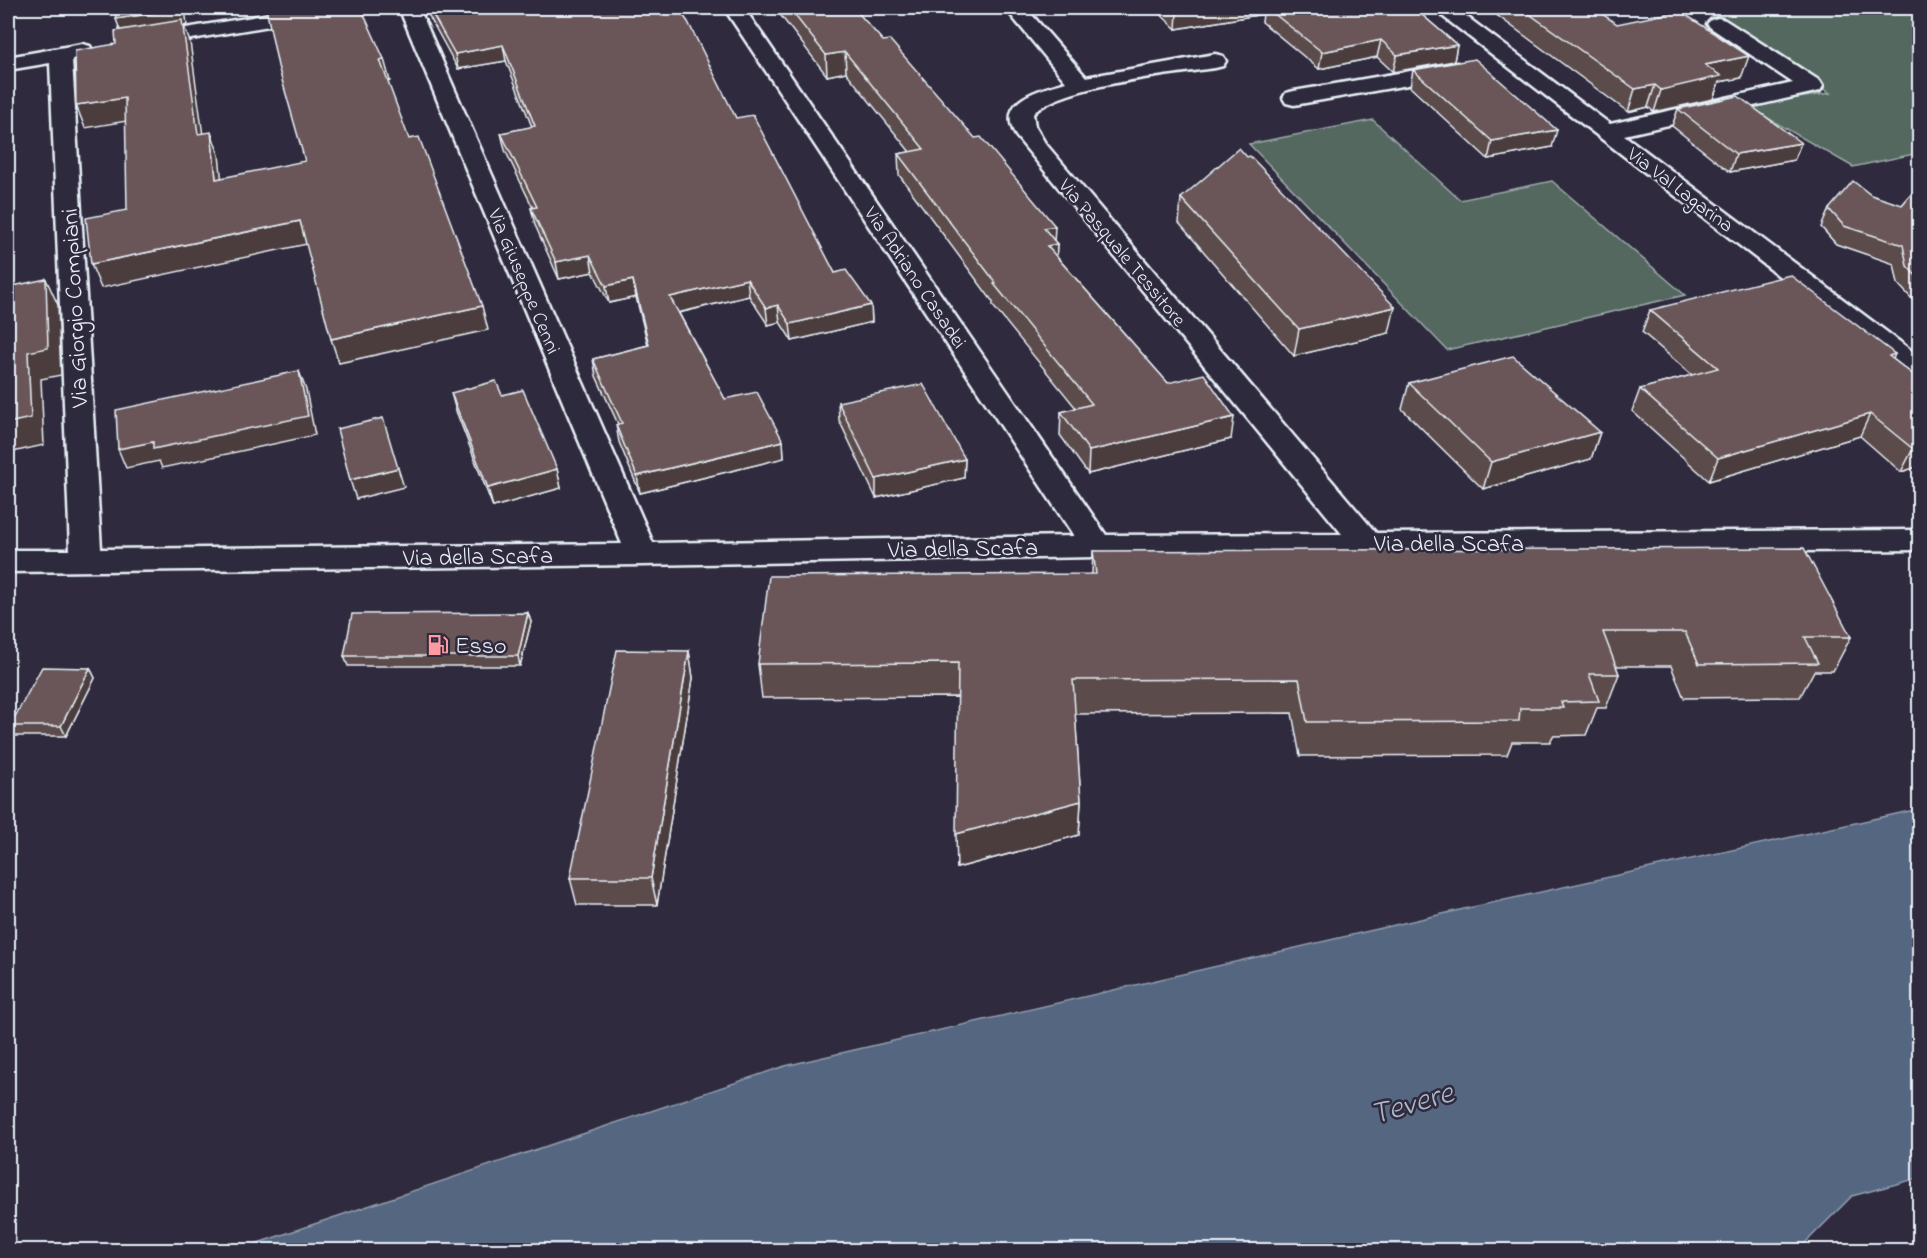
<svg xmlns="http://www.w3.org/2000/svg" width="1927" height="1258" font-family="'Indie Flower',sans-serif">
  <rect width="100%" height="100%" fill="#2f2a3d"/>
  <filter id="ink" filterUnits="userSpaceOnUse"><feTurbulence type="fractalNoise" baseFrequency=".0167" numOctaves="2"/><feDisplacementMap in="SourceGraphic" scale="12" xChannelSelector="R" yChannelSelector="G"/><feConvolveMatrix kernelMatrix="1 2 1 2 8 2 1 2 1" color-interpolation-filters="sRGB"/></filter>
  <g filter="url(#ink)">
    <g fill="#556861" stroke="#9eacac" stroke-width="1.5">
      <path d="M 1699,8 L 1919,8 L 1919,153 L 1853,167 L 1747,106 L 1830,93 Z"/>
      <path d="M 1373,120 L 1460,200 L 1552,181 L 1685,295 L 1447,350 L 1249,144 Z"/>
    </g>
    <path fill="#556680" stroke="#909eb0" stroke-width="1.5" d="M 1919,809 L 1919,1178 L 1852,1196 L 1798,1250 L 237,1250 L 785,1066 L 1464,909 Z"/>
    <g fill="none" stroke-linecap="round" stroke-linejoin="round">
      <defs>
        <g id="minor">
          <path d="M 306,8 L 351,8 L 348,12 L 341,14 L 144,47 L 136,46 L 133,41 L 136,36 L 144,35 Z"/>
          <path d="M 399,8 L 419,8 L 653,543 L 1074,536 L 724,8 L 744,8 L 1106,535 L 1342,534 L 1016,136 C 995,99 1040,90 1066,82 L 1005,8 L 1026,8 L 1086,77 L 1215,54 L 1223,56 L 1226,61 L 1223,66 L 1215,68 C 1174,74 1060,85 1033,114 L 1035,126 L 1045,143 L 1376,533 L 1920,530 L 1920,550 L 1097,557 L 642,565 L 8,572 L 8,550 L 70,550 L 50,63 L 8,70 L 8,57 L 82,44 L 90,46 L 93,51 L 90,56 L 72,59 L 101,549 L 622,544 Z"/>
          <path d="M 1432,8 L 1455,8 L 1610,124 L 1793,83 L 1711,28 L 1707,24 L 1711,20 L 1718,18 L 1725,20 L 1820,81 L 1823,86 L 1820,91 L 1624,135 L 1920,357 L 1920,379 L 1910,377 Z"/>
          <path d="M 1457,63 L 1465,65 L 1468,70 L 1465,75 L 1294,105 L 1286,103 L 1283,98 L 1286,93 L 1294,91 Z"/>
        </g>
      </defs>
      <use href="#minor" stroke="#e8f1f8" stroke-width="5"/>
      <use href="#minor" fill="#2f2a3d" fill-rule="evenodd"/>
    </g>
    <g fill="#5c4b4c" stroke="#e8f1f8" stroke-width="1.5">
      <path d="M 426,8 L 678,8 L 736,118 L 835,273 L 871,305 L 872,322 L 792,341 L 780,322 L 768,325 L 749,296 L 679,313 L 725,399 L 783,441 L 784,458 L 640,493 L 619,442 L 616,425 L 618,424 L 596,376 L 593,359 L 648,345 L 636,297 L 609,303 L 593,272 L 559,279 L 535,225 L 531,208 L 533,208 L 505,150 L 501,133 L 532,127 L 506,61 L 458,69 L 428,14 Z"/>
      <path d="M 775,8 L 854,8 L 1057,244 L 1056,256 L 1168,383 L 1231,439 L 1088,474 L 1060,435 L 1061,412 L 1076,408 L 993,306 L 993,302 L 899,175 L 898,154 L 910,152 L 846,72 L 827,76 Z"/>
      <path d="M 1154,8 L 1414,8 L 1457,45 L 1454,61 L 1393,72 L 1377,57 L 1319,69 L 1262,22 L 1263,14 L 1176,29 Z"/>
      <path d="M 1487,8 L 1593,8 L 1617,24 L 1741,78 L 1719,82 L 1713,99 L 1654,112 L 1648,107 L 1628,112 Z"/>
      <path d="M 1413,70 L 1552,147 L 1488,159 L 1410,87 Z"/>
      <path d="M 1678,109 L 1801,143 L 1794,160 L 1730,172 L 1672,126 Z"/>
      <path d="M 1920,184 L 1920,304 L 1915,302 L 1898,284 L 1894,264 L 1836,244 L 1821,227 L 1829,209 L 1902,205 Z"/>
      <path d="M 1181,198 L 1389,333 L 1294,356 L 1179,223 Z"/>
      <path d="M 1650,310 L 1895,354 L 1893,359 L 1920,380 L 1920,466 L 1901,472 L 1860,436 L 1709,481 L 1632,411 L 1640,389 L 1692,375 L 1642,332 Z"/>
      <path d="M 1409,383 L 1600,432 L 1591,459 L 1483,489 L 1402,409 Z"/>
      <path d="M 451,393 L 502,395 L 557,469 L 561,488 L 493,507 L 456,411 Z"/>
      <path d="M 838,402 L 965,459 L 964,478 L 876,498 L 839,420 Z"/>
      <path d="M 1093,551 L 1851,637 L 1833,671 L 1814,671 L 1800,697 L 1684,698 L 1671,666 L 1616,666 L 1619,674 L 1606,708 L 1597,708 L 1586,735 L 1553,736 L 1550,742 L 1512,742 L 1507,755 L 1300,756 L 1292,713 L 1075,714 L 1081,801 L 1079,835 L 957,868 L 958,697 L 762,698 L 758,664 L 1092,574 Z"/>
      <path d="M 528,613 L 531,622 L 520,666 L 348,666 L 344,656 Z"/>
      <path d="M 689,651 L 693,678 L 657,905 L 577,905 L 570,878 Z"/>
      <path d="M 90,668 L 95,678 L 66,736 L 16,736 L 10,726 Z"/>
    </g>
    <g fill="#4b3d3e" stroke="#e8f1f8" stroke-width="1.5">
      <rect x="8" y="8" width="2" height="21"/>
      <path d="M 182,8 L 189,8 L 185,8 L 187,25 L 184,26 L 190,42 L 206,157 L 122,36 L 116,19 Z"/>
      <path d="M 1207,8 L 1264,8 L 1263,14 L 1176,29 L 1177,13 Z"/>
      <path d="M 1381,40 L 1377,57 L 1319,69 L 1322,52 Z"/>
      <path d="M 503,45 L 506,61 L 458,69 L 455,54 Z"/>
      <path d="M 1457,45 L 1454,61 L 1393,72 L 1397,55 Z"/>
      <path d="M 845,52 L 846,72 L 827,76 L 826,55 Z"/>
      <path d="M 1749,56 L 1741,78 L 1719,82 L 1713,99 L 1654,112 L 1661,90 L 1705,65 Z"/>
      <path d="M 384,59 L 390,81 L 386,82 L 380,60 Z"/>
      <path d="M 1655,85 L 1648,107 L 1628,112 L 1635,89 Z"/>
      <path d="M 125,98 L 133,120 L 85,128 L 76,105 Z"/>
      <path d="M 1557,130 L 1552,147 L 1488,159 L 1492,141 Z"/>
      <path d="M 211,132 L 219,155 L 224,202 L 216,179 Z"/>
      <path d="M 1801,143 L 1794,160 L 1730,172 L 1736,154 Z"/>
      <path d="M 300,221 L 307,244 L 101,288 L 91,264 Z"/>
      <path d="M 1055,226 L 1054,244 L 1057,244 L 1056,266 L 1043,250 L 1044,228 Z"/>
      <path d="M 590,255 L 593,272 L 559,279 L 556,262 Z"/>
      <path d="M 46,279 L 58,305 L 61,375 L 41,379 L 44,445 L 8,453 L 8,423 Z"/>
      <path d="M 747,279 L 749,296 L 673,314 L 670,297 Z"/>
      <path d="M 633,280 L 636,297 L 609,303 L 606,286 Z"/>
      <path d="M 778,305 L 780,322 L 768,325 L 766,308 Z"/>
      <path d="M 871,305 L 872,322 L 792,341 L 790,324 Z"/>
      <path d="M 482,306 L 488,330 L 339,363 L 331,339 Z"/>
      <path d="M 1395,307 L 1389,333 L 1294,356 L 1299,329 Z"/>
      <path d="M 299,371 L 306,390 L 315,435 L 162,468 L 159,461 L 126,468 L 118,449 Z"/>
      <path d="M 1870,414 L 1860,436 L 1709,481 L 1718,458 Z"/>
      <path d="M 1234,417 L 1231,439 L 1088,474 L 1089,451 Z"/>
      <path d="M 1600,432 L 1591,459 L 1483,489 L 1491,462 Z"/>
      <path d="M 783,441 L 784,458 L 640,493 L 637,476 Z"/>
      <path d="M 1920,447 L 1920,466 L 1901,472 L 1913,449 Z"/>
      <path d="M 965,459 L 964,478 L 876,498 L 876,479 Z"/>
      <path d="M 398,468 L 404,487 L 356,499 L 350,480 Z"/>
      <path d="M 557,469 L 561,488 L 493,507 L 488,488 Z"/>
      <path d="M 528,613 L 531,622 L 520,666 L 518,656 Z"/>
      <path d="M 689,651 L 693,678 L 657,905 L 651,878 Z"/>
      <path d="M 90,668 L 95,678 L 66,736 L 61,726 Z"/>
      <path d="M 1081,801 L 1079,835 L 957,868 L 956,834 Z"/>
    </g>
    <g fill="#6b5758" stroke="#e8f1f8" stroke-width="1.5">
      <path d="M 115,8 L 182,8 L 182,9 L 116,19 Z"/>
      <path d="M 266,8 L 361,8 L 384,59 L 380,60 L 409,139 L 419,137 L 482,306 L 331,339 L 300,221 L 91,264 L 86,218 L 127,210 L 125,98 L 76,105 L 75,51 L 116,44 L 115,31 L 182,20 L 198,134 L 211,132 L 216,179 L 305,161 L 278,66 Z"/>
      <path d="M 429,8 L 678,8 L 688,22 L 736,118 L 753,115 L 835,273 L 846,270 L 871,305 L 790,324 L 778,305 L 766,308 L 747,279 L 670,297 L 725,399 L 757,392 L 783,441 L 637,476 L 616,425 L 622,423 L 593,359 L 649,345 L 633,280 L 606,286 L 590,255 L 556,262 L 531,208 L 537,207 L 501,133 L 535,126 L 503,45 L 455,54 Z"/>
      <path d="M 789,8 L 854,8 L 883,41 L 890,40 L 975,138 L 981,137 L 1055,226 L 1044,228 L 1057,244 L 1047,246 L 1168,383 L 1204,374 L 1234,417 L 1089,451 L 1061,412 L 1092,404 L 994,284 L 996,283 L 898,154 L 924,149 L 845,52 L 826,55 Z"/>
      <path d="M 1172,8 L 1207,8 L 1177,13 Z"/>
      <path d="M 1267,8 L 1414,8 L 1457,45 L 1397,55 L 1381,40 L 1322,52 Z"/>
      <path d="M 1521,8 L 1593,8 L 1617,24 L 1680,11 L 1749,56 L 1705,65 L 1721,76 L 1661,90 L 1655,85 L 1635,89 Z"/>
      <path d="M 1475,59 L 1557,130 L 1492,141 L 1413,70 Z"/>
      <path d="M 1738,96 L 1801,143 L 1736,154 L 1678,109 Z"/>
      <path d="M 1239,148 L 1247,157 L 1250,156 L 1395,307 L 1299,329 L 1181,198 Z"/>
      <path d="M 1853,181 L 1871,195 L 1902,205 L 1920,184 L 1920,280 L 1907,266 L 1903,245 L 1844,226 L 1829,209 Z"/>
      <path d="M 1790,275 L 1895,354 L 1889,356 L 1920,380 L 1920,447 L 1913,449 L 1870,414 L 1718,458 L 1640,389 L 1718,368 L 1650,310 Z"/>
      <path d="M 46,279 L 48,348 L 28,352 L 31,418 L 8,423 L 8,287 Z"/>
      <path d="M 1513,356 L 1600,432 L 1491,462 L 1409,383 Z"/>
      <path d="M 299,371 L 308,416 L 153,449 L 153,442 L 118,449 L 116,410 Z"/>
      <path d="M 496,381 L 502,395 L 523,390 L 557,469 L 488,488 L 451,393 Z"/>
      <path d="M 923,384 L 965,459 L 876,479 L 838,402 Z"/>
      <path d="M 383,418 L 398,468 L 350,480 L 337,429 Z"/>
      <path d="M 1804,548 L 1851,637 L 1805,637 L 1818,663 L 1699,664 L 1685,632 L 1603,632 L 1619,674 L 1589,674 L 1599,701 L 1561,702 L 1563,708 L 1520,708 L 1519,721 L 1307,722 L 1299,679 L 1073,680 L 1081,801 L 956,834 L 958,663 L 758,664 L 769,576 L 1096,574 L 1093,551 Z"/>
      <path d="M 528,613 L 518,656 L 344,656 L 352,614 Z"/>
      <path d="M 617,650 L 689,651 L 651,878 L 570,878 Z"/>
      <path d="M 42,667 L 90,668 L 61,726 L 10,726 Z"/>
    </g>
  </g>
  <defs>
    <symbol id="fuel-bare" viewBox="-9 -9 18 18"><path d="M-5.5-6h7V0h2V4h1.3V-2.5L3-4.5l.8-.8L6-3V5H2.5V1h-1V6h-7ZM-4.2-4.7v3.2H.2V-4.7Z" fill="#ff9aa2" stroke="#2f2a3d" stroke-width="2.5" paint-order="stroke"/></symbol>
  </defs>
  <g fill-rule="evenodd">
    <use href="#fuel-bare" x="423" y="630" width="30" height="30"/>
  </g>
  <g text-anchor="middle" stroke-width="5" stroke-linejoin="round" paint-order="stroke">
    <g font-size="20" fill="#e8f1f8" stroke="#2f2a3d">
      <text transform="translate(1681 189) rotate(37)" y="7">Via Val Lagarina</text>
      <text transform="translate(1123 252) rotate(50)" y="7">Via Pasquale Tessitore</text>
      <text transform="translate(916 277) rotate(56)" y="7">Via Adriano Casadei</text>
      <text transform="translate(525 281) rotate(67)" y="7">Via Giuseppe Cenni</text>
    </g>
    <g font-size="24" fill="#e8f1f8" stroke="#2f2a3d">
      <text transform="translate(74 308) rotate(-93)" y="8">Via Giorgio Compiani</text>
      <text x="1449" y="551">Via della Scafa</text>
      <text transform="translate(963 548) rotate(-1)" y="8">Via della Scafa</text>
      <text transform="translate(478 556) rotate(-1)" y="8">Via della Scafa</text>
    </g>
    <g font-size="24" fill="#e8f1f8" stroke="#2f2a3d" text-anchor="start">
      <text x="455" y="653">Esso</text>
    </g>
    <g font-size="32" font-style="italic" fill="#adb9c8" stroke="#2f2a3d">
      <text transform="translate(1411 1102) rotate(-16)" y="11">Tevere</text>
    </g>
  </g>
  <rect width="1927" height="1258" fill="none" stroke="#2f2a3d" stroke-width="30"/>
  <rect x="15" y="15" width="1897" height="1228" fill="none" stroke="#e8f1f8" stroke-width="2" filter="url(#ink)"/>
</svg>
